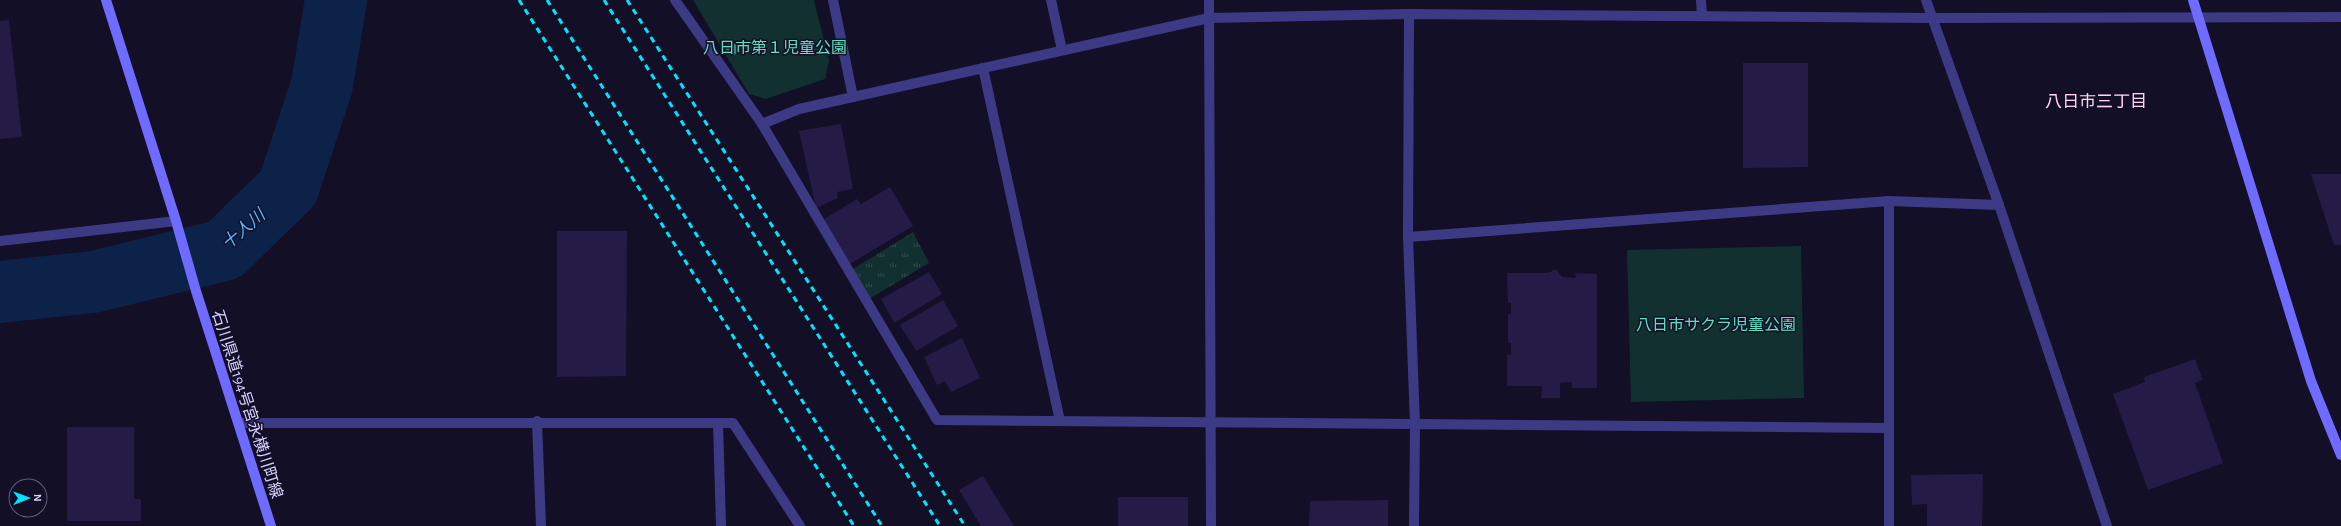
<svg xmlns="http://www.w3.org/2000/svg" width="2341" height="526" font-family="'Alegreya Sans','Noto Sans JP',sans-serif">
  <defs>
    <pattern id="grass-tufts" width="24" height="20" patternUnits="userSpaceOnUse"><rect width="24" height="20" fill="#12302f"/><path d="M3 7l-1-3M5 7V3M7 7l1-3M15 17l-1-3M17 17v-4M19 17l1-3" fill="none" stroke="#344d4e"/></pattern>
  </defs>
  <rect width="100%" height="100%" fill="#130f26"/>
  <path fill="url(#grass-tufts)" d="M 913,232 L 929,263 L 869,299 L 853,269 Z"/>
  <g fill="#12302f">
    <path d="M 693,0 L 814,0 L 829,61 L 825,79 L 766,99 L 749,94 Z"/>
    <path d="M 1801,246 L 1804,398 L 1631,402 L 1627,250 Z"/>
  </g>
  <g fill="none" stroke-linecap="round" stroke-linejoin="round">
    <path stroke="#0c2248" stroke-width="62" d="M 0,292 L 93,282 L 224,250 L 288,188 L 322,85 L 336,0"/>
  </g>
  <g fill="#241b47">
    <path d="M 9,20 L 22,137 L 0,139 L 0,21 Z"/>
    <path d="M 1743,63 L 1808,63 L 1808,167 L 1743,168 Z"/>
    <path d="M 841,124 L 853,189 L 837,192 L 838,198 L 816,208 L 799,131 Z"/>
    <path d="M 2311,174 L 2341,174 L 2341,245 L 2334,245 Z"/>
    <path d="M 890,187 L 913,226 L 850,264 L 824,219 L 857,199 L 861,204 Z"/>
    <path d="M 557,231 L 627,231 L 626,376 L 557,377 Z"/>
    <path d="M 1556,269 L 1562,277 L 1576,278 L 1575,273 L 1597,274 L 1597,388 L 1572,388 L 1572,382 L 1560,383 L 1560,398 L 1541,398 L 1542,386 L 1507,386 L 1507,354 L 1511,355 L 1511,343 L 1508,343 L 1508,314 L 1511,314 L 1511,303 L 1508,303 L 1507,273 L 1548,273 Z"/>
    <path d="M 929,272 L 942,294 L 894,323 L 881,299 Z"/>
    <path d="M 943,300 L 958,326 L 916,351 L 900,325 Z"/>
    <path d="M 962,338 L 980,378 L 951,392 L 945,381 L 937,385 L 924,357 Z"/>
    <path d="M 2195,359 L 2203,380 L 2195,383 L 2223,463 L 2148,490 L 2113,394 L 2145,382 L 2144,377 Z"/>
    <path d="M 67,427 L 134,427 L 134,499 L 141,499 L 141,521 L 67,521 Z"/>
    <path d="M 1983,474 L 1982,526 L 1927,526 L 1927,504 L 1912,505 L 1911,475 Z"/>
    <path d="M 983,476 L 1014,526 L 981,526 L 959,490 Z"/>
    <rect x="1118" y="497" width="70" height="29"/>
    <path d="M 1388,500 L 1388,526 L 1309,526 L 1310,501 Z"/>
  </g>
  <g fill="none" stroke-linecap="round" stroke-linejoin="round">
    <g stroke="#3d3a85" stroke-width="10">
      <path d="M 675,0 L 762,124 L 799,109 L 1209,18 L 1409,14"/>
      <path d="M 833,0 L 853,97"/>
      <path d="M 1051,0 L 1062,50"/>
      <path d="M 1209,0 L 1211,526"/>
      <path d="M 1701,0 L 1702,16"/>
      <path d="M 983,68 L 1060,421"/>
      <path d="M 762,124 L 937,420 L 1415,424 L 1408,237"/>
      <path d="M 1889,201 L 1408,237 L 1409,14 L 1932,18 L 2341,17"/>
      <path d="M 1999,205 L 2107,526"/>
      <path d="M 0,241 L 176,221"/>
      <path d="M 537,421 L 541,526"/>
      <path d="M 239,423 L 733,423 L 800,526"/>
      <path d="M 718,423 L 721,526"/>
      <path d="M 1414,526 L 1415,424 L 1889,428"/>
      <path d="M 1889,526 L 1889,201 L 1999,205 L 1926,0"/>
    </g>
    <g stroke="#6f6bff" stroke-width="10">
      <path d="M 106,0 L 176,221 L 196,291 L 271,526"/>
      <path d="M 2193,0 L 2311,381 L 2341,455"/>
    </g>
    <g stroke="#00e5ff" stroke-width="3" stroke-dasharray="6 5" stroke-linecap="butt">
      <path d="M 519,0 L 854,526"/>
      <path d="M 547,0 L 882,526"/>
      <path d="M 604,0 L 940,526"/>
      <path d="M 627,0 L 965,526"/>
    </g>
  </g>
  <circle fill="#3d827b" cx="732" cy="49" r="6"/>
  <g text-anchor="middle" stroke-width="3" stroke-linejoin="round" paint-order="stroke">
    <g font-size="16" fill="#5fe0c0" stroke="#130f26">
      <text x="775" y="53">八日市第１児童公園</text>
      <text x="1716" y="330">八日市サクラ児童公園</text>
    </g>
    <g font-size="16" fill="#d9d4ff" stroke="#130f26">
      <text transform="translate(248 404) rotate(72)" y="6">石川県道194号宮永横川町線</text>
    </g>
    <g font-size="17" fill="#ffd6f0" stroke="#130f26">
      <text x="2096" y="107">八日市三丁目</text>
    </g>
    <g font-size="17" font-style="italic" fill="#62b6ff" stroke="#130f26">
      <text transform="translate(243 229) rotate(-41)" y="6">十人川</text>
    </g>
  </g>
  <g transform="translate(28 498) rotate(89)"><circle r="19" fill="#130f26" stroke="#625e7d"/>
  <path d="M0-3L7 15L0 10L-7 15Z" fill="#00e5ff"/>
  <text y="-6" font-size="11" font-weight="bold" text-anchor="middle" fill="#d9d4ff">N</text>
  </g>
</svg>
